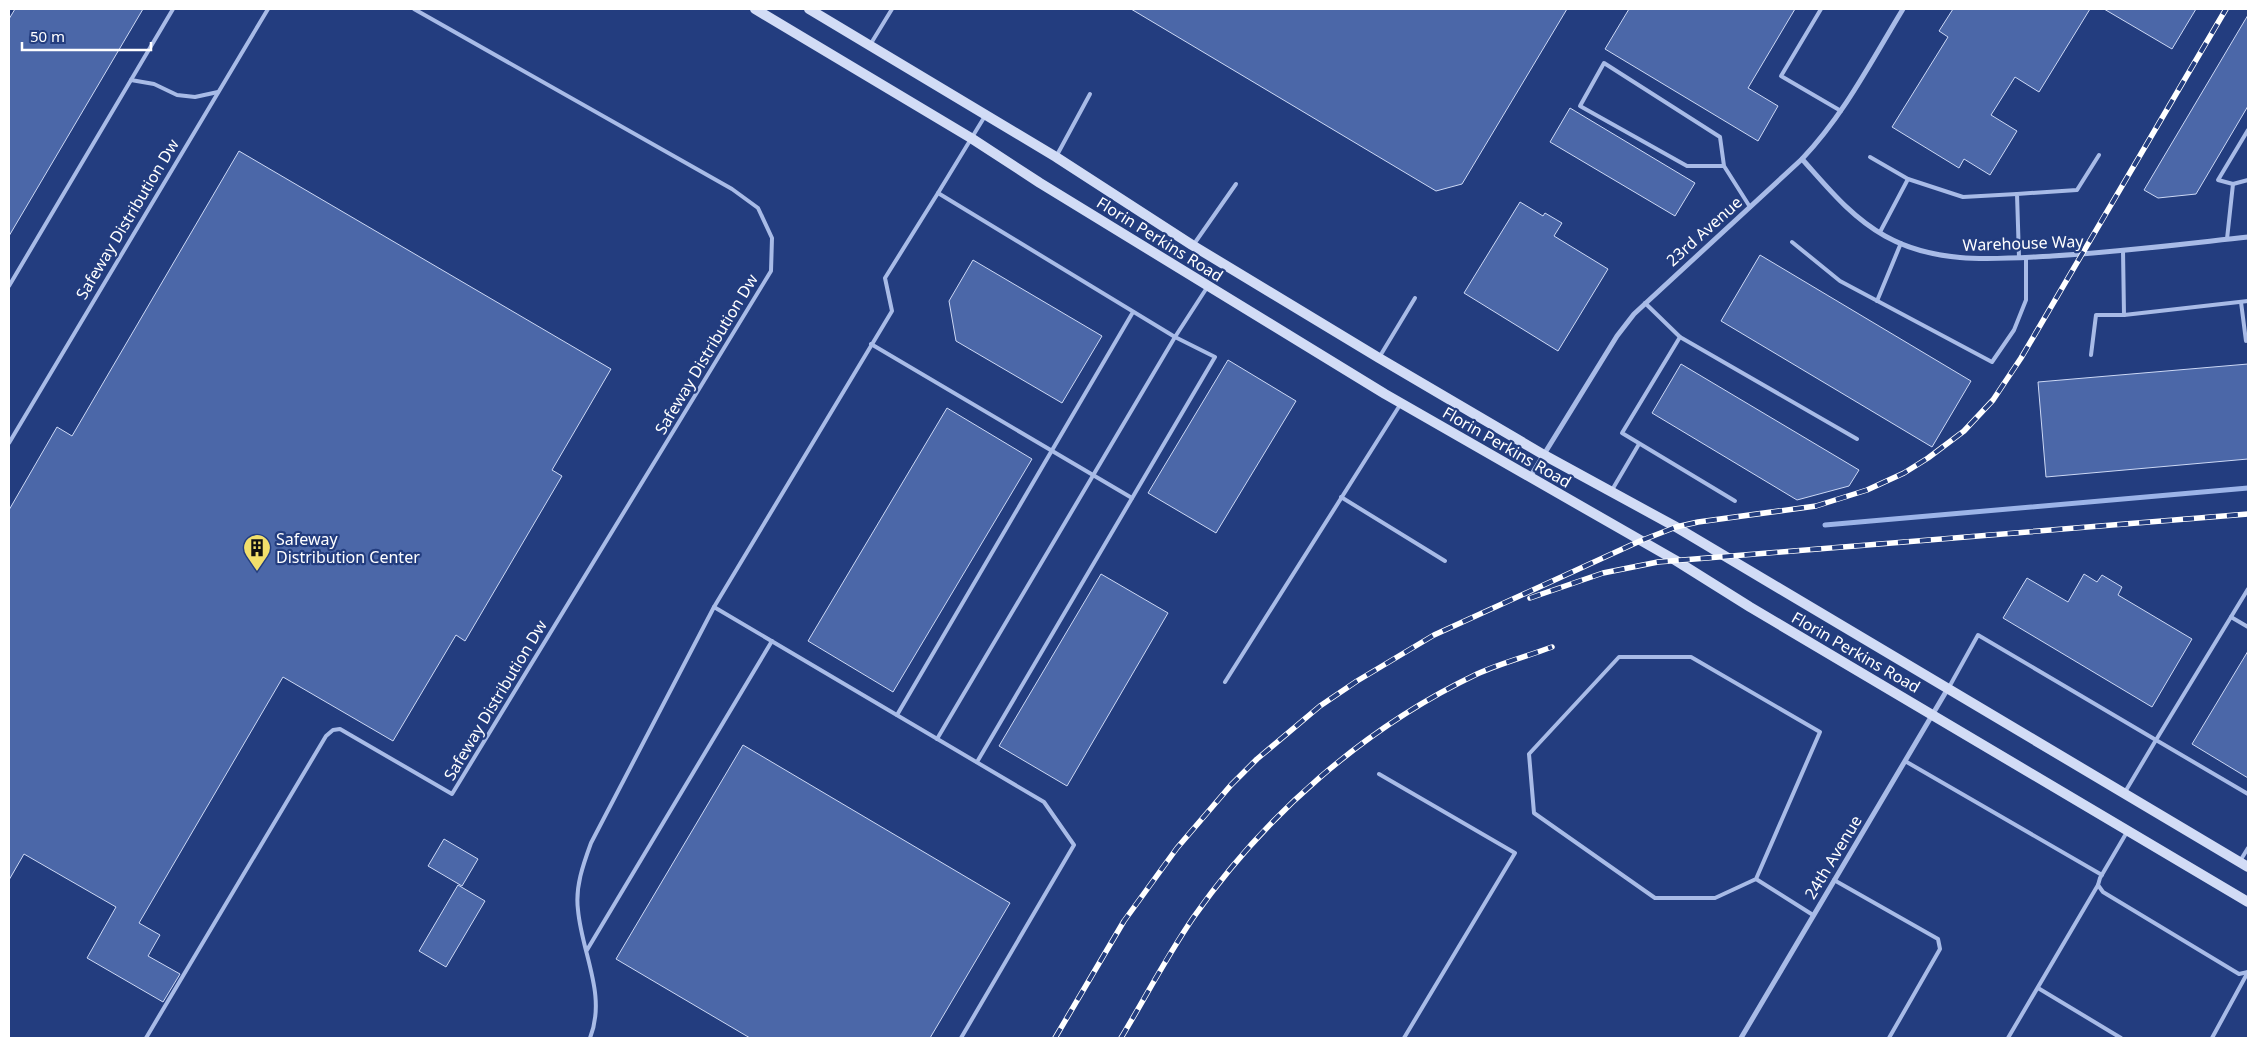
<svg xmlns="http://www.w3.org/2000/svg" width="2257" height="1047" font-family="'Noto Sans',sans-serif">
  <rect width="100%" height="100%" fill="#233d7f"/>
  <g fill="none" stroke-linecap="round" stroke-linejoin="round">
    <path stroke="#9cb4e8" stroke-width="5" d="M 1825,525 L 2248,488"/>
  </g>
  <g fill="#4b67a8" stroke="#ccd8f5">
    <path d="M 15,9 L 143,9 L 9,236 L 9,19 Z"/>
    <path d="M 1131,9 L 1567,9 L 1462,184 L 1436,191 Z"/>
    <path d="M 1629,9 L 1795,9 L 1748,88 L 1778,106 L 1758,141 L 1605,49 Z"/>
    <path d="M 1953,9 L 2090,9 L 2039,92 L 2015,77 L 1991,115 L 2017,131 L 1990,175 L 1964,159 L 1959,168 L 1892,127 L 1948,37 L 1939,31 Z"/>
    <path d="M 2104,9 L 2196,9 L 2172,49 Z"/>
    <path d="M 2248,15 L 2248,106 L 2196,194 L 2158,198 L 2144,190 Z"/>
    <path d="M 1570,108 L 1695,183 L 1675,216 L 1550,142 Z"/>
    <path d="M 239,151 L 611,369 L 552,470 L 562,476 L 465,641 L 456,635 L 393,741 L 283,677 L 139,923 L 160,935 L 148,956 L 180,974 L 163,1002 L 87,958 L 116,907 L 24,854 L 9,880 L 9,510 L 57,427 L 72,436 Z"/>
    <path d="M 1520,202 L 1543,216 L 1545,213 L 1562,223 L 1554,236 L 1608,269 L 1558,351 L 1464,293 Z"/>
    <path d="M 1760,255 L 1971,381 L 1932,447 L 1721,321 Z"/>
    <path d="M 973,260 L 1102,336 L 1062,403 L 956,341 L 949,301 Z"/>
    <path d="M 1228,360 L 1296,401 L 1216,533 L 1148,493 Z"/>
    <path d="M 1681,364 L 1859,470 L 1849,486 L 1797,500 L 1652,413 Z"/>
    <path d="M 2248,364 L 2248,459 L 2046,477 L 2038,382 Z"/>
    <path d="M 947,408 L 1032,459 L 893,692 L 808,641 Z"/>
    <path d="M 1101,574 L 1168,613 L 1067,786 L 999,746 Z"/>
    <path d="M 2084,574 L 2097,582 L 2102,575 L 2122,587 L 2118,595 L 2192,639 L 2152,707 L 2003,618 L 2027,578 L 2068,602 Z"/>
    <path d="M 2248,651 L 2248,778 L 2192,744 Z"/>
    <path d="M 743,745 L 1010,903 L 930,1038 L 750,1038 L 616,959 Z"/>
    <path d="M 444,839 L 478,859 L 462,886 L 428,866 Z"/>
    <path d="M 458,885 L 485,901 L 446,967 L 419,951 Z"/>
  </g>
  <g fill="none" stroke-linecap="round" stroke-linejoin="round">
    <g stroke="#a8bbe7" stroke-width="4">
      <path d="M 1821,9 L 1781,76 L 1841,111"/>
      <path d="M 870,45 L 892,9"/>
      <path d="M 131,80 L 154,84 L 177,95 L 195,97 L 218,92"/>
      <path d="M 1057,155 L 1090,94"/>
      <path d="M 1870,157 L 1908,179 L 1963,197 L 2017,194"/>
      <path d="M 1724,166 L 1687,166 L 1580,106 L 1604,63 L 1720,137 L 1724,166 L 1750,207"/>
      <path d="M 2233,184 L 2248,180"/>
      <path d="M 938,193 L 985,116"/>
      <path d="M 1880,232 L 1908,179"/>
      <path d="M 2227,239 L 2233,184 L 2218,180 L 2248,130"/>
      <path d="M 1792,242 L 1840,281 L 1992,362 L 2014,330 L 2026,300 L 2026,257"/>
      <path d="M 1194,244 L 1236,184"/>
      <path d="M 2019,257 L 2017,194 L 2077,190 L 2099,155"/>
      <path d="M 9,286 L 173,9"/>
      <path d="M 1877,301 L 1901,243"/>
      <path d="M 2241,302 L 2246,341"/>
      <path d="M 1645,303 L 1680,337 L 1857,439"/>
      <path d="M 2124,315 L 2248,301"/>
      <path d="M 1680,337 L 1622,433 L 1735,501"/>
      <path d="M 871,344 L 1132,498"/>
      <path d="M 2091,355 L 2096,315 L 2124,315 L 2123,250"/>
      <path d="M 1380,356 L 1415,298"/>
      <path d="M 9,443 L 268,9"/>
      <path d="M 1612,490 L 1639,444"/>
      <path d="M 1341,497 L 1445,561"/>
      <path d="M 2248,589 L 2156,740 L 2248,794"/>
      <path d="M 714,607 L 1044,802 L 1074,845 L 961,1038"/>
      <path d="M 2231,617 L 2248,627"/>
      <path d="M 1225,682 L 1400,405"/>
      <path d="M 1948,689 L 1978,635 L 2156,740 L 2125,792"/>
      <path d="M 897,715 L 1133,312"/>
      <path d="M 937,739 L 1175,337 L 1215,357 L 977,762"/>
      <path d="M 1905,761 L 2102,875"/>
      <path d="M 1379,774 L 1515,853 L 1404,1038"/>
      <path d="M 2127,832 L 2100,878 L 2098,885 L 2103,892 L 2239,974 L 2248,972"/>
      <path d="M 2240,861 L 2248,848"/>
      <path d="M 1756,879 L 1820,732 L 1691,657 L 1619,657 L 1529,754 L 1534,813 L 1655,898 L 1715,898 L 1756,879 L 1813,915"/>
      <path d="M 1834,880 L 1938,939 L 1940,949 L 1889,1038"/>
      <path d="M 587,950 L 772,641"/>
      <path d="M 2038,988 L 2121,1038"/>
      <path d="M 146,1038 L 326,736 L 333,730 L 340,729 L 452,794 L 771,271 L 772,238 L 758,208 L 732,189 L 414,9"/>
      <path d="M 590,1038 C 607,995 582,954 578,910 C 575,887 583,865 591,843 L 714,607 L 892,311 L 885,278 L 938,193 L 1175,337 L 1208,286"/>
      <path d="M 2008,1038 L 2098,885"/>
      <path d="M 2212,1038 L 2248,972"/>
    </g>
    <g stroke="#a8bbe7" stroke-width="5">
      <path d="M 1802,159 C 1828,188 1851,217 1885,236 C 1937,265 1995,259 2052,256 C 2118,252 2183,244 2248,237"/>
      <path d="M 1530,477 L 1617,336 L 1634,314 L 1802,159 C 1844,115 1872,60 1903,9"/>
      <path d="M 1741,1038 L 1947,690"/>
    </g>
    <g stroke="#d2dcf6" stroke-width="10">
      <path d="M 755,9 L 971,138 L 1040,183 L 1385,394 L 1675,560 L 1750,607 L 2248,902"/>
      <path d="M 809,9 L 1056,157 L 1192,245 L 1379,358 L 1544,455 L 1676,527 L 2248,867"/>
    </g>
    <defs>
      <g id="rail">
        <path d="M 1530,598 L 1603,573 L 1658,562 L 2248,514"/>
        <path d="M 1055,1038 L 1124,921 L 1177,848 L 1231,785 L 1257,759 L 1320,706 L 1357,681 L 1434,635 L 1640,541 L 1676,527 L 1698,522 L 1816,506 L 1867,490 L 1904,473 L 1928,458 L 1964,431 L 1993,400 L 2021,358 L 2226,9"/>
        <path d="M 1121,1038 C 1145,998 1167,956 1193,918 C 1265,815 1364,728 1477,674 C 1501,663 1528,656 1552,647"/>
      </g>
    </defs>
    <use href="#rail" stroke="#fff" stroke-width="5.5"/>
    <use href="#rail" stroke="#233d7f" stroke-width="4" stroke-dasharray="11" stroke-linecap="butt"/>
  </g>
  <defs>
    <symbol id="building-pin" viewBox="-11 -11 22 30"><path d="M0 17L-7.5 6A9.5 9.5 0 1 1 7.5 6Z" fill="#f2df6b" stroke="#233d7f"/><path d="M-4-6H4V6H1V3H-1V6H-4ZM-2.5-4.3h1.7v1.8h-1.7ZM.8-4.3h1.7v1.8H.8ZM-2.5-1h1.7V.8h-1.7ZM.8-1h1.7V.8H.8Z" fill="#111"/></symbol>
  </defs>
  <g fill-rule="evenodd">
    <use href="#building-pin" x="241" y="532" width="32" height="43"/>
  </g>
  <g text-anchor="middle" stroke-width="4.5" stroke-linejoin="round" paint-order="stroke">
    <g font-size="16" fill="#fff" stroke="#233d7f">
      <text transform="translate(127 219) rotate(-59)" y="6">Safeway Distribution Dw</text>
      <text transform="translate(1704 231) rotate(-42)" y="6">23rd Avenue</text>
      <text transform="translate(1160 239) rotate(32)" y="6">Florin Perkins Road</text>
      <text transform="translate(2023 243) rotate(-2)" y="6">Warehouse Way</text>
      <text transform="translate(706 354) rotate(-59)" y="6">Safeway Distribution Dw</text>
      <text transform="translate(1507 447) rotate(30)" y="6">Florin Perkins Road</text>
      <text transform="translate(1856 652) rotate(30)" y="6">Florin Perkins Road</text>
      <text transform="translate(495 700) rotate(-59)" y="6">Safeway Distribution Dw</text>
      <text transform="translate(1833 857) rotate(-59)" y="6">24th Avenue</text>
    </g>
    <g font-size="16" fill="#fff" stroke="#233d7f" text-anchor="start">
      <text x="276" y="545">Safeway<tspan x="276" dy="18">Distribution Center</tspan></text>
    </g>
  </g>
  <rect width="2257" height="1047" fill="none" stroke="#ffffff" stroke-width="20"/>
  <path d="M22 42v8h129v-8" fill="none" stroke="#ffffff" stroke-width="2.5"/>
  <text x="30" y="42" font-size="15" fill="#ffffff" stroke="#233d7f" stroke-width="4" paint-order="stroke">50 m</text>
</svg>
